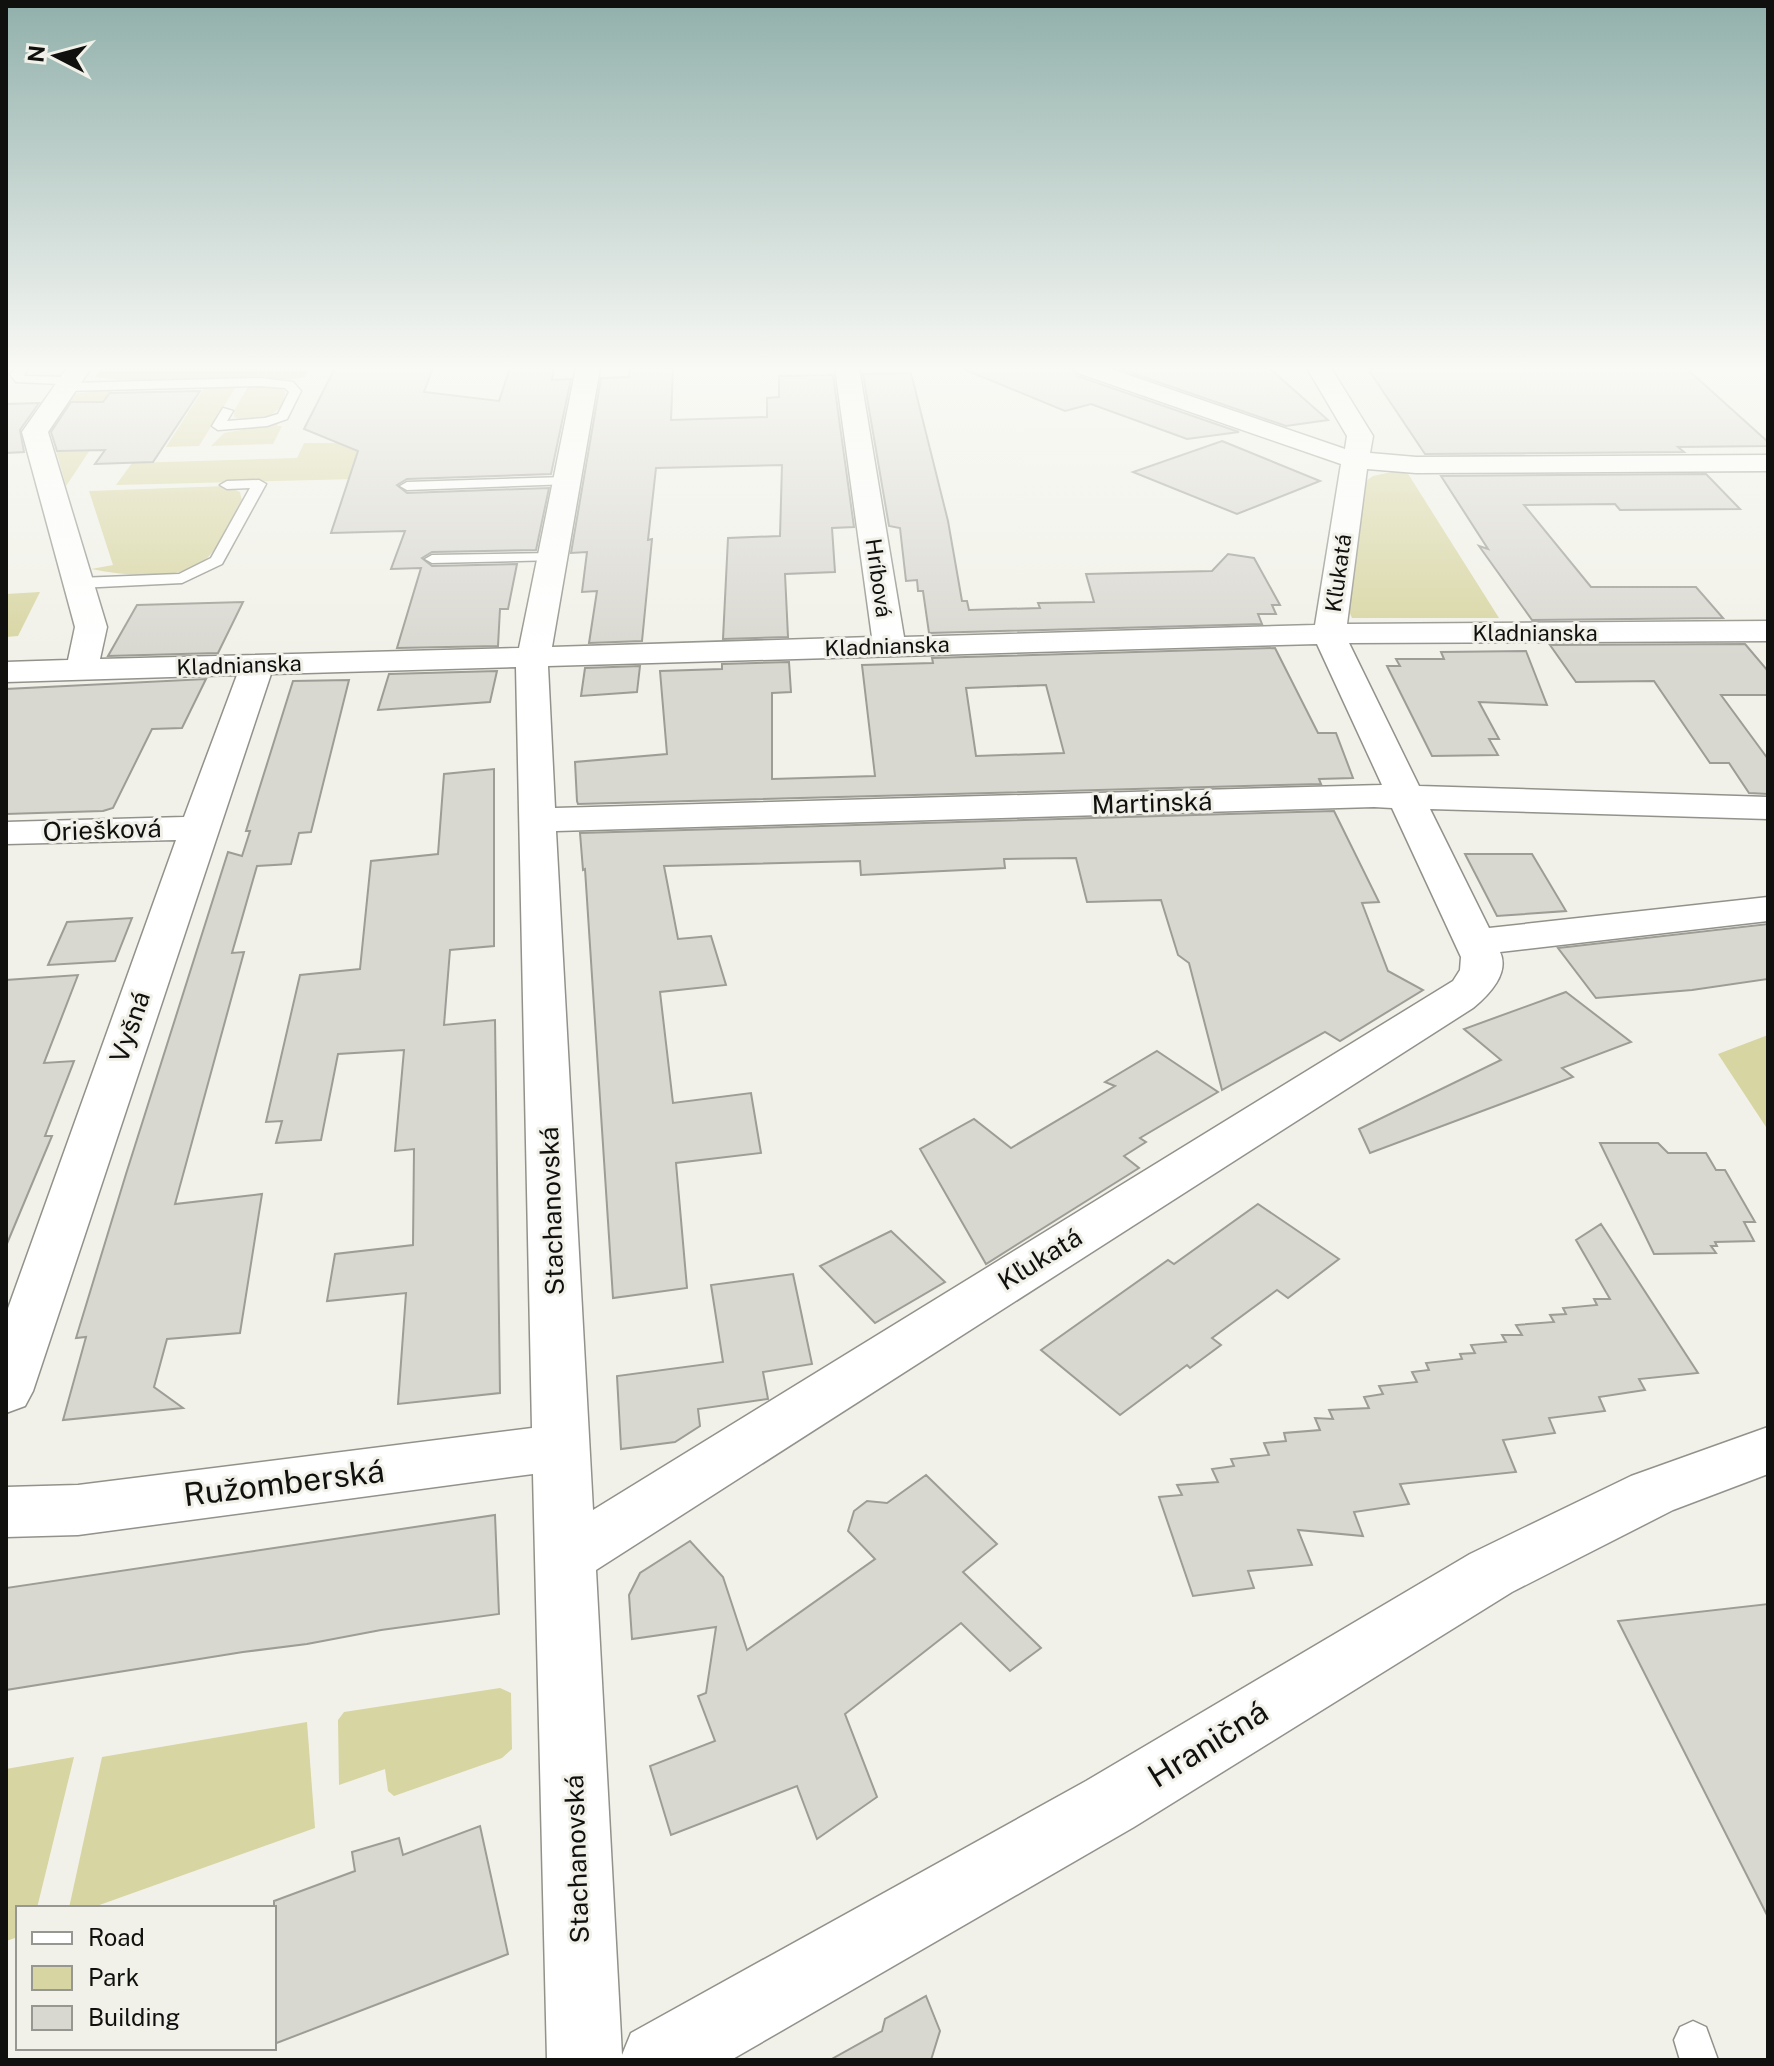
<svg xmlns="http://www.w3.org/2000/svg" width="1774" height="2066" font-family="'Public Sans',sans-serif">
  <rect width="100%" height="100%" fill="#f1f1e9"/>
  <g fill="#d7d5a1">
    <path d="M 102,368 L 310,368 L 305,377 L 293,379 L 130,381 L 95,377 Z"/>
    <path d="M 370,368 L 405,368 L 357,479 L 116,485 L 132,463 L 297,458 L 304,443 L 336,443 Z"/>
    <path d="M 206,385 L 237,385 L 199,446 L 166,447 Z"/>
    <path d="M 249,385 L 277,386 L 285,391 C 285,417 255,424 234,417 L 234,411 Z"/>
    <path d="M 114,388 L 66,450 L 90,450 L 66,486 L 50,429 L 68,395 Z"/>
    <path d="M 278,423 L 277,426 L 282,426 L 273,444 L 211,446 L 224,433 Z"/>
    <path d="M 1405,469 L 1499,618 L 1352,618 L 1349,611 L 1362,484 L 1373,476 Z"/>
    <path d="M 227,486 L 240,492 L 242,501 C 232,518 223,540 210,555 C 186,584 123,575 91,569 L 113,565 L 89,491 Z"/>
    <path d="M 40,592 L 18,636 L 6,637 L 6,594 Z"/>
    <path d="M 1768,1035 L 1768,1130 L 1718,1054 Z"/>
    <path d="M 500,1688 L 511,1693 L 512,1749 L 502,1758 L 394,1796 L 388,1791 L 385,1769 L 339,1785 L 338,1720 L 344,1712 Z"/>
    <path d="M 307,1722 L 315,1828 L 91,1908 L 69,1908 L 102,1757 Z"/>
    <path d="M 74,1757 L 37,1908 L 18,1908 L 18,1937 L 6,1941 L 6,1769 Z"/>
  </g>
  <g fill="#d8d7d0" stroke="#9d9d96" stroke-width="2" fill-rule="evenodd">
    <path d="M 335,368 L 433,368 L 424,392 L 499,401 L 510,368 L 554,368 L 552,380 L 571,379 L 551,474 L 407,479 L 397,485 L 407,493 L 549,488 L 536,550 L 432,552 L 422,558 L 432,566 L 517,564 L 508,609 L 500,609 L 498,646 L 397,648 L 421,568 L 391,569 L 405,531 L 331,533 L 358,451 L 304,429 Z"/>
    <path d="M 630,368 L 673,368 L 671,420 L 767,417 L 767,398 L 779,397 L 779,376 L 833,375 L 854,527 L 832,528 L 835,572 L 785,574 L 788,637 L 723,639 L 728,538 L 780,536 L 782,465 L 656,468 L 648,540 L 652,539 L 642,641 L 589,643 L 597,591 L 582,592 L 587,552 L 571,553 L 601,378 L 629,377 Z"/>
    <path d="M 961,368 L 1071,368 L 1077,376 L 1239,432 L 1187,439 L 1091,404 L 1065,411 Z"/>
    <path d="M 1117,368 L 1269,368 L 1328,420 L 1286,426 Z"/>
    <path d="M 1385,368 L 1686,368 L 1768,442 L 1768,446 L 1678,447 L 1684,452 L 1425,454 L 1368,369 Z"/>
    <path d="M 911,373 L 948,521 L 962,601 L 967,601 L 969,610 L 1040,608 L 1038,603 L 1094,602 L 1086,574 L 1212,571 L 1228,554 L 1254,558 L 1280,605 L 1272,605 L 1276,614 L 1258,614 L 1262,624 L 929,633 L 923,591 L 918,591 L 917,580 L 906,581 L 900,528 L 889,526 L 863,374 Z"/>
    <path d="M 200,391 L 153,462 L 95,464 L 105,450 L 57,451 L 51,432 L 71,402 L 103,402 L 110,393 Z"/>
    <path d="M 39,403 L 20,430 L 24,452 L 6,453 L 6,404 Z"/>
    <path d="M 1222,441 L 1320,481 L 1237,514 L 1133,472 Z"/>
    <path d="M 1706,474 L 1740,509 L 1620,510 L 1615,504 L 1524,505 L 1591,587 L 1696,587 L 1723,618 L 1532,620 L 1479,546 L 1488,549 L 1441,476 Z"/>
    <path d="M 243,602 L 218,653 L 108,656 L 137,605 Z"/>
    <path d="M 1745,644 L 1768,671 L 1768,695 L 1721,695 L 1768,759 L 1768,794 L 1749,793 L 1729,763 L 1710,763 L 1654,681 L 1576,682 L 1550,645 Z"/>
    <path d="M 1275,648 L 1318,733 L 1336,733 L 1353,778 L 1319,779 L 1321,784 L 578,804 L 577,801 L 575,762 L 667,754 L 660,671 L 722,669 L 722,664 L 789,662 L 791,692 L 772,693 L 772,779 L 875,776 L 862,665 L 933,663 L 932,658 ZM 1046,685 L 1064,753 L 976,756 L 966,688 Z"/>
    <path d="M 1526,651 L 1547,705 L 1479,702 L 1499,739 L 1489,739 L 1498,755 L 1432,756 L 1387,666 L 1400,666 L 1396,659 L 1444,659 L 1441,652 Z"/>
    <path d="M 640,666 L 637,692 L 581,696 L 585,668 Z"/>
    <path d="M 497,671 L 490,702 L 378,710 L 389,674 Z"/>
    <path d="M 206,679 L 182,728 L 152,729 L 113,808 L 103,811 L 6,814 L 6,689 Z"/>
    <path d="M 349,680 L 311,832 L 299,833 L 291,864 L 257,866 L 232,953 L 244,952 L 175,1204 L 262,1194 L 240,1333 L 167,1339 L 154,1387 L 183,1408 L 63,1420 L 86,1337 L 76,1338 L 126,1174 L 228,852 L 242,856 L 250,831 L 246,831 L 293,681 Z"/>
    <path d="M 494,769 L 494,946 L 450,950 L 444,1025 L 495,1020 L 500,1393 L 398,1404 L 406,1293 L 327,1301 L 335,1254 L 413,1245 L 414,1149 L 395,1151 L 404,1050 L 338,1054 L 321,1140 L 276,1143 L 282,1121 L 266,1122 L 300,975 L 360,969 L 371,861 L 438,854 L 444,774 Z"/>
    <path d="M 1334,811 L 1379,902 L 1362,903 L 1388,971 L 1423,990 L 1340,1041 L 1325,1032 L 1222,1090 L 1189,963 L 1178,955 L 1161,900 L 1087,902 L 1076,858 L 1004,859 L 1005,868 L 861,875 L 860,861 L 664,866 L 678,939 L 711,936 L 726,985 L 660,992 L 673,1103 L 751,1093 L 761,1153 L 676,1163 L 687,1288 L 613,1298 L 585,869 L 583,870 L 580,833 Z"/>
    <path d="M 1465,854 L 1532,854 L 1566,911 L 1497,916 Z"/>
    <path d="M 132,918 L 115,961 L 48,965 L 67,922 Z"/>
    <path d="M 1768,924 L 1768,979 L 1692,990 L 1596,998 L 1558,948 Z"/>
    <path d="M 78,975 L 44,1063 L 74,1061 L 45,1136 L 52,1136 L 6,1246 L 6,980 Z"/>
    <path d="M 1566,992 L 1631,1042 L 1562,1068 L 1573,1077 L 1370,1153 L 1359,1129 L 1501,1060 L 1464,1029 Z"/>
    <path d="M 1157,1051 L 1218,1092 L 1140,1138 L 1146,1142 L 1124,1156 L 1139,1168 L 986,1264 L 920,1149 L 974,1119 L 1011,1148 L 1115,1086 L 1105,1082 Z"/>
    <path d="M 1600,1143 L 1658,1143 L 1668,1153 L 1706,1153 L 1716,1170 L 1725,1170 L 1755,1222 L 1744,1222 L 1754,1241 L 1715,1242 L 1717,1246 L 1711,1246 L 1716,1253 L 1654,1254 Z"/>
    <path d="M 1258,1204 L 1339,1259 L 1288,1298 L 1277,1290 L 1212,1338 L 1221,1345 L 1190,1368 L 1187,1365 L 1120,1415 L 1041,1350 L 1168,1260 L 1174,1264 Z"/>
    <path d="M 1601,1224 L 1698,1373 L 1639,1379 L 1645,1390 L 1599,1397 L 1605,1411 L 1549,1418 L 1555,1433 L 1503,1440 L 1516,1472 L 1400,1484 L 1409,1504 L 1354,1512 L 1363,1536 L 1298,1530 L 1312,1565 L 1248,1571 L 1254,1588 L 1193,1596 L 1159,1497 L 1182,1495 L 1177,1485 L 1218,1482 L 1212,1469 L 1234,1466 L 1231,1459 L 1269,1455 L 1264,1443 L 1286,1441 L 1284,1433 L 1320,1430 L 1315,1418 L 1333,1419 L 1329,1410 L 1369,1408 L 1364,1397 L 1383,1394 L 1379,1386 L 1417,1382 L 1412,1372 L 1429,1370 L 1426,1363 L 1462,1359 L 1460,1354 L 1475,1353 L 1471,1345 L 1506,1342 L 1502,1335 L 1522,1335 L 1516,1325 L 1554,1322 L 1550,1315 L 1566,1314 L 1563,1308 L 1597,1305 L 1594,1299 L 1610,1299 L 1576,1240 Z"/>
    <path d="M 891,1231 L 945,1282 L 875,1323 L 820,1266 Z"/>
    <path d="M 793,1274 L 812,1364 L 763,1372 L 768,1399 L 698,1409 L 700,1426 L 675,1442 L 621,1449 L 617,1376 L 723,1362 L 711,1285 Z"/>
    <path d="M 926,1475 L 997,1544 L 963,1572 L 1041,1648 L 1010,1671 L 961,1623 L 845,1714 L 877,1797 L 817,1839 L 797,1786 L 671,1835 L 650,1766 L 715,1741 L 698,1696 L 706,1693 L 716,1627 L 632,1639 L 629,1595 L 640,1573 L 690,1541 L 723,1577 L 747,1650 L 875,1559 L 848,1531 L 854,1511 L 867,1501 L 887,1503 Z"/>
    <path d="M 495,1515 L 499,1614 L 381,1630 L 307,1644 L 243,1652 L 6,1690 L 6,1588 Z"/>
    <path d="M 1768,1604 L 1768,1917 L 1618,1621 Z"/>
    <path d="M 480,1826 L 508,1954 L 274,2044 L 274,1901 L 355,1871 L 352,1852 L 399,1838 L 403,1855 Z"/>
    <path d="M 926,1996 L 940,2031 L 931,2060 L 830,2060 L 882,2031 L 885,2019 Z"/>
  </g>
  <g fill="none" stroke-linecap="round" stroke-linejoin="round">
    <defs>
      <g id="lane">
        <path d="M 16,368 L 28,368 L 24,376 L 69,377 L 73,378 L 74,383 L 260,378 L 293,382 L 301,391 L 287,419 L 267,426 L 218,430 L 212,426 L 223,408 L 233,411 L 227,421 L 265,418 L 278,414 L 289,392 L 285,388 L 260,386 L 64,391 L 58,387 L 60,384 L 16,382 L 10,374 Z"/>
        <path d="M 566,477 L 571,478 L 571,484 L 407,490 L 400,486 L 407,482 Z"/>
        <path d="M 259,480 L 266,484 L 222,564 L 182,583 L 79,588 L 71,583 L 79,578 L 179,574 L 211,558 L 250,488 L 227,489 L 220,485 L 227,481 Z"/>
        <path d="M 552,553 L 559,557 L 557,560 L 432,563 L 425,559 L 432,555 Z"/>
        <path d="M 1693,2021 L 1706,2027 L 1718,2060 L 1680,2060 L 1674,2040 L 1680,2027 Z"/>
      </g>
      <path id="street" d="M 67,368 L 91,368 L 48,432 L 107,627 L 100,659 L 519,648 L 576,368 L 600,368 L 552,647 L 872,637 L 835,368 L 859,368 L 904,637 L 1315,625 L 1341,464 L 1078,373 L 1074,368 L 1108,368 L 1345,449 L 1347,436 L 1307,368 L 1331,368 L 1373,436 L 1370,453 L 1416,457 L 1768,455 L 1768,471 L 1416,473 L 1367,469 L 1347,624 L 1768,621 L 1768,641 L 1349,643 L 1419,786 L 1768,797 L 1768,819 L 1430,809 L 1489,928 L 1768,897 L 1768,921 L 1500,952 C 1510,973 1489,995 1473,1008 L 596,1570 L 622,2055 L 631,2033 L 1086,1781 L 1470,1554 L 1631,1476 L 1768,1427 L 1768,1474 L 1673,1510 L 1512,1592 L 1134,1827 L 731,2060 L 547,2060 L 533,1474 L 78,1535 L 6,1537 L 6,1487 L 78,1485 L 532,1428 L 516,667 L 271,674 L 33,1391 L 25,1406 L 6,1413 L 6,1314 L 176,840 L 6,844 L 6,822 L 184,817 L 237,675 L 6,682 L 6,662 L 68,660 L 75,627 L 22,432 ZM 1317,644 L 1382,785 L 555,808 L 548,666 ZM 1374,807 L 1392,808 L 1461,957 L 1460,970 L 1453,981 L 593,1510 L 556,831 Z"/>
    </defs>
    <use href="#lane" stroke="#92928b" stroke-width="3"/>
    <use href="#street" stroke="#92928b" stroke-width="3"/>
    <use href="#lane" fill="#fff" fill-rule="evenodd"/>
    <use href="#street" fill="#fff" fill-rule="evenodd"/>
  </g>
  <linearGradient id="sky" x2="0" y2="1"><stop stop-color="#91b0ab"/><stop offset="0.56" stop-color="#f9f9f5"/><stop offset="1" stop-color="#f9f9f5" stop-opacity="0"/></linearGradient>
  <rect width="1774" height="657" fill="url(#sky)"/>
  <g text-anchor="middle" stroke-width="6" stroke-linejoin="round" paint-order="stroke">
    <g font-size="22" fill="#10100e" stroke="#f1f1e9">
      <text transform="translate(1338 573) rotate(-82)" y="8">Kľukatá</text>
      <text transform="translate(879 578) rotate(82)" y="8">Hríbová</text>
      <text x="1535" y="641">Kladnianska</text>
      <text transform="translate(887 646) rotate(-2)" y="8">Kladnianska</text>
      <text transform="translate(239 665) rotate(-2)" y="8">Kladnianska</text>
    </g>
    <g font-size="26" fill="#10100e" stroke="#f1f1e9">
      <text transform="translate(1152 803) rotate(-2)" y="9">Martinská</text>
      <text transform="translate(102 830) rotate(-2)" y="9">Oriešková</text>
      <text transform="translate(130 1027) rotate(-71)" y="9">Vyšná</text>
      <text transform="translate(552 1211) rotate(-92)" y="9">Stachanovská</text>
      <text transform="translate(1040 1259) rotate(-32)" y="9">Kľukatá</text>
      <text transform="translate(577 1859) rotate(-92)" y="9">Stachanovská</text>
    </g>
    <g font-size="32" fill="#10100e" stroke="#f1f1e9">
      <text transform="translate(284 1483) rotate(-7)" y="11">Ružomberská</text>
      <text transform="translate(1208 1744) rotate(-32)" y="11">Hraničná</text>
    </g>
  </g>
  <rect width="1774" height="2066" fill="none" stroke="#10100e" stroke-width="16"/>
  <rect x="16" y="1906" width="260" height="144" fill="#f1f1e9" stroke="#979791" stroke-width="2"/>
  <rect x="32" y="1932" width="40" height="12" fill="#ffffff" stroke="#979791" stroke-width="2"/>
  <text x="88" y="1946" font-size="24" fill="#10100e">Road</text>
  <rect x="32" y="1966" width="40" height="24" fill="#d7d5a1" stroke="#979791" stroke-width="2"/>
  <text x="88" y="1986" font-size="24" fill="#10100e">Park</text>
  <rect x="32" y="2006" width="40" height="24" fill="#d8d7d0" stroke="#979791" stroke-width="2"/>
  <text x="88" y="2026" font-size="24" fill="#10100e">Building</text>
  <g transform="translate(56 56) rotate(276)" stroke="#f1f1e9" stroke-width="6" paint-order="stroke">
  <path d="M0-6L14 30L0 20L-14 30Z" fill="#10100e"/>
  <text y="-12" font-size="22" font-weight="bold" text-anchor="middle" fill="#10100e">N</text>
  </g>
</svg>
